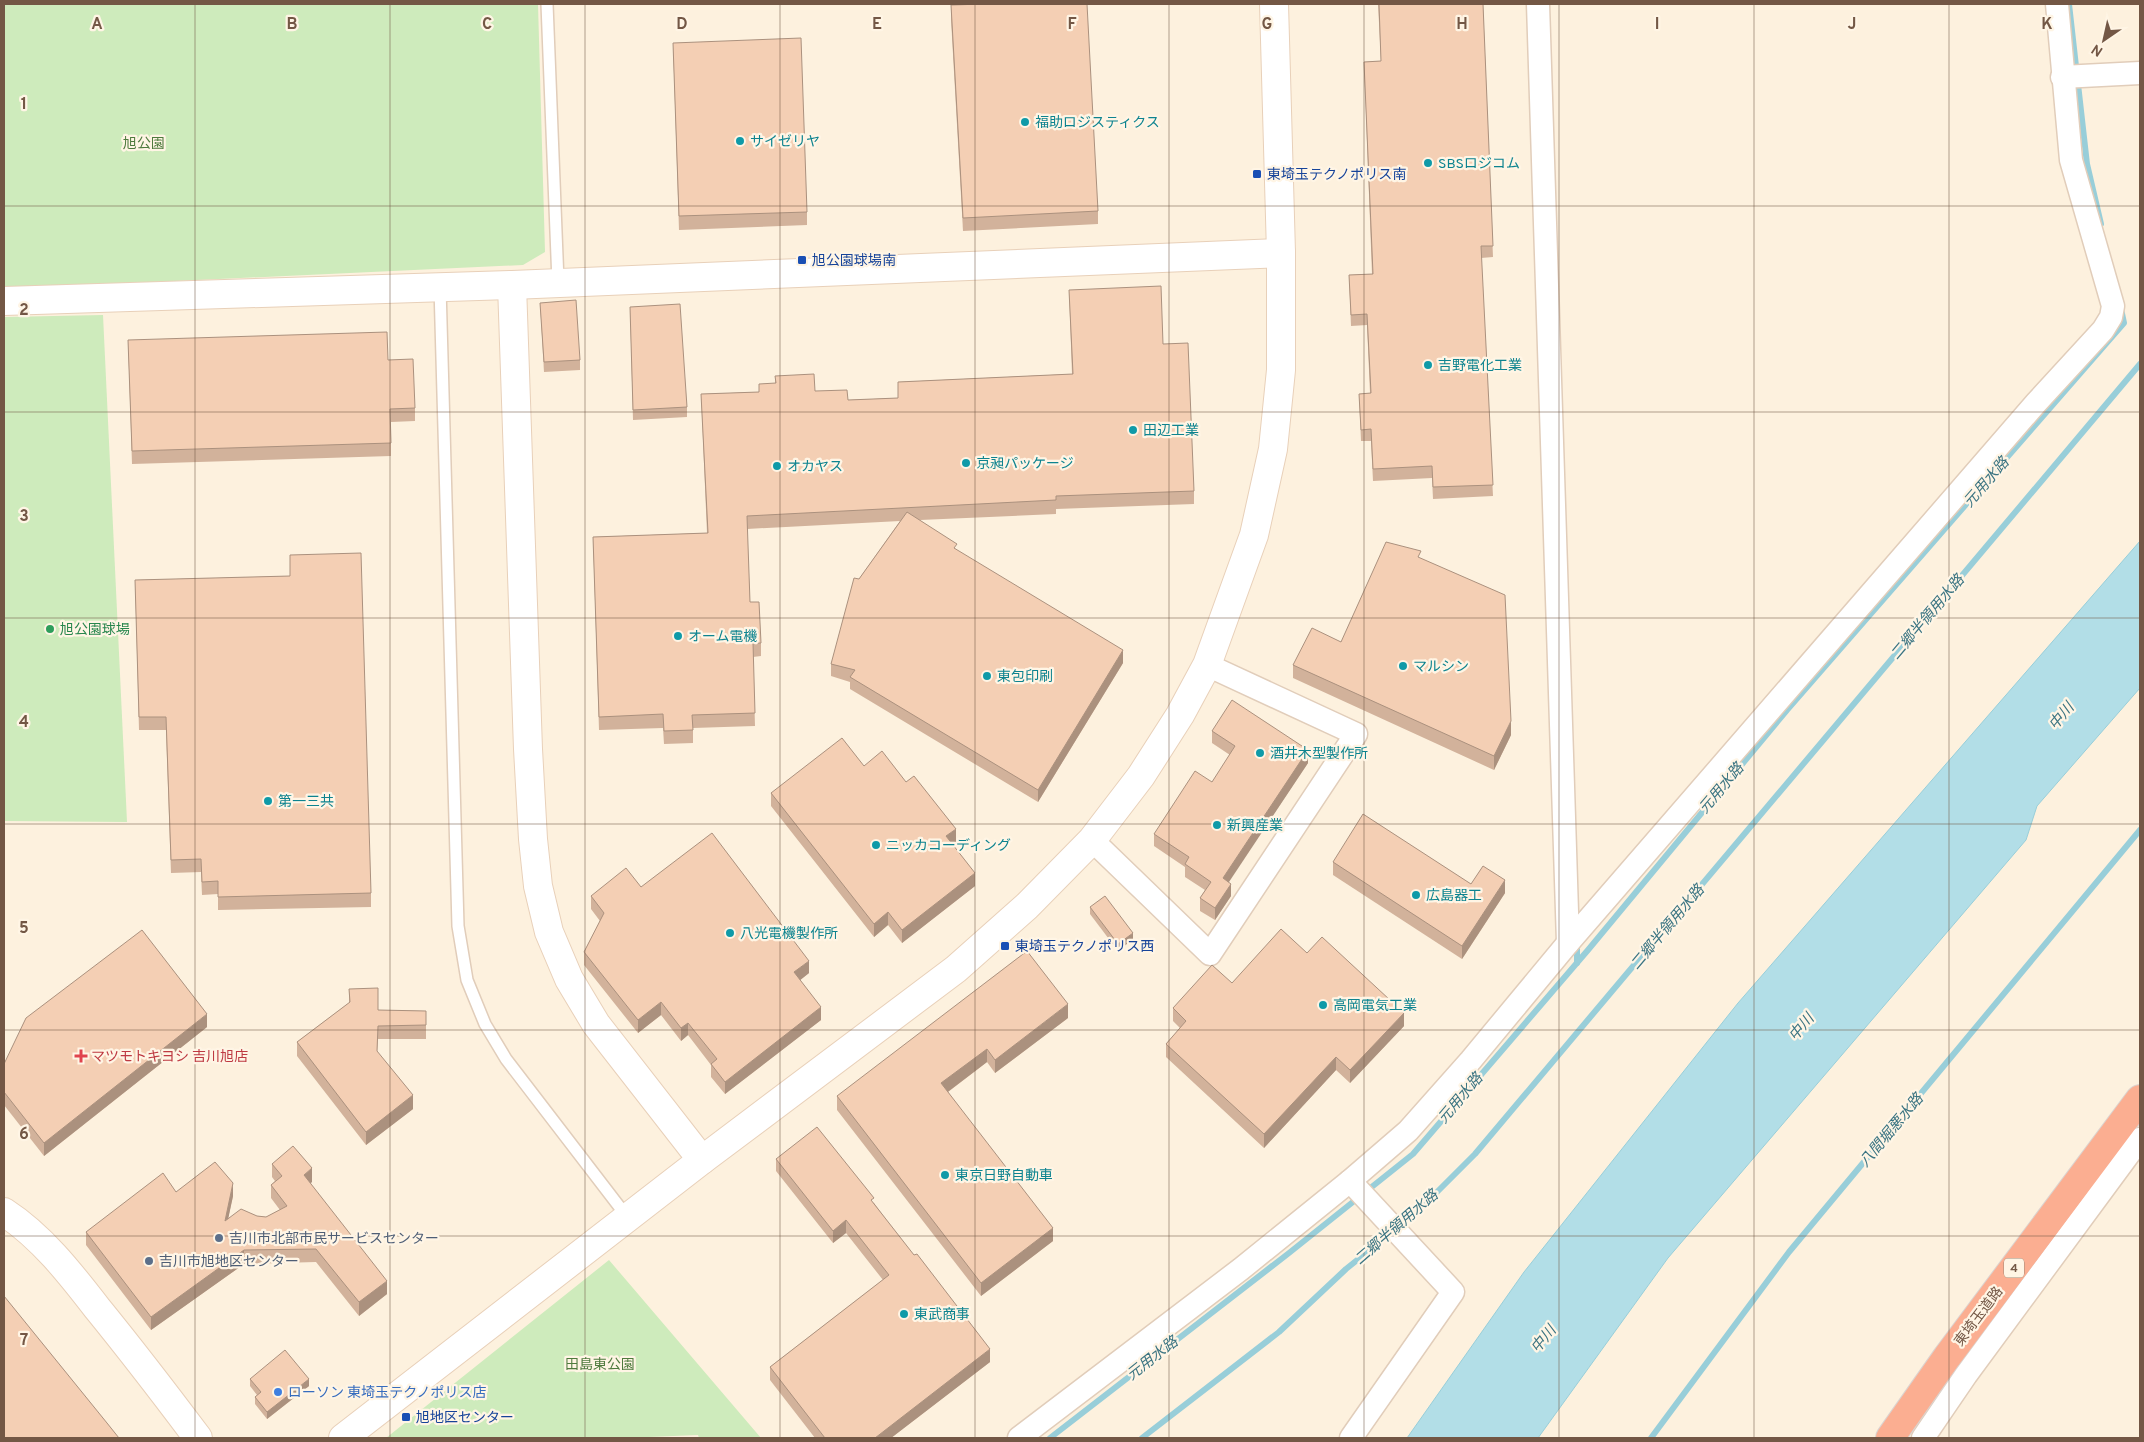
<svg xmlns="http://www.w3.org/2000/svg" width="2144" height="1442" font-family="Overpass,'Noto Sans JP',sans-serif">
  <rect width="100%" height="100%" fill="#fdf1de"/>
  <g fill="#ceebbc">
    <path d="M 4,4 L 538,4 L 545,252 L 523,265 L 4,289 Z"/>
    <path d="M 103,315 L 127,822 L 4,821 L 4,317 Z"/>
    <path d="M 609,1260 L 761,1438 L 699,1438 L 698,1435 L 624,1438 L 386,1438 Z"/>
  </g>
  <path fill="#b2dee7" stroke="#98ced9" d="M 2140,541 L 2140,688 L 2037,806 L 2026,840 L 1668,1258 L 1538,1438 L 1407,1438 L 1524,1272 L 1738,1003 Z"/>
  <g fill="none" stroke-linecap="round" stroke-linejoin="round">
    <g stroke="#98ced9" stroke-width="6">
      <path d="M 2069,4 L 2087,164 L 2101,224"/>
      <path d="M 1577,941 L 1577,963"/>
      <path d="M 1050,1438 L 1289,1253 L 1413,1154 L 1588,950 L 1787,710 L 2124,323 L 2121,309"/>
      <path d="M 1142,1438 L 1279,1332 L 1346,1269 L 1417,1212 L 1475,1154 L 2140,364"/>
      <path d="M 1651,1438 L 1789,1252 L 2140,830"/>
    </g>
    <defs>
      <g id="lane">
        <path d="M 547,4 L 558,282"/>
        <path d="M 440,287 L 458,926 L 467,980 L 485,1024 L 506,1059 L 628,1218"/>
      </g>
      <g id="street">
        <path d="M 1538,4 L 1568,943"/>
        <path d="M 2062,77 L 2140,73"/>
        <path d="M 1092,840 L 1210,954 L 1356,734 L 1207,665"/>
        <path d="M 1350,1181 L 1453,1292 L 1351,1438"/>
        <path d="M 1019,1438 L 1241,1269 L 1350,1181 L 1408,1131 L 1471,1060 L 1568,943 L 2036,403 L 2103,330 L 2111,317 L 2113,306 L 2071,160 L 2057,4"/>
        <path d="M 1923,1438 L 1966,1375 L 2140,1139"/>
      </g>
      <g id="secondary">
        <path d="M 512,285 L 528,749 L 533,839 L 538,886 L 549,932 L 569,979 L 596,1024 L 702,1160"/>
        <path d="M 4,301 L 512,285 L 1281,253"/>
        <path d="M 4,1212 C 41,1236 70,1273 97,1308 C 132,1351 165,1394 198,1438"/>
        <path d="M 343,1438 L 702,1160 L 956,969 L 1027,906 L 1092,840 L 1141,776 L 1180,715 L 1207,665 L 1254,535 L 1273,449 L 1281,370 L 1281,253 L 1274,4"/>
      </g>
      <path id="highway" d="M 1890,1438 L 1947,1357 L 2140,1099"/>
    </defs>
    <use href="#lane" stroke="#e1cdba" stroke-width="14"/>
    <use href="#street" stroke="#e1cdba" stroke-width="25"/>
    <use href="#secondary" stroke="#e8d0b9" stroke-width="30"/>
    <use href="#highway" stroke="#dbd3cf" stroke-width="30"/>
    <use href="#lane" stroke="#fff" stroke-width="11"/>
    <use href="#street" stroke="#fff" stroke-width="22"/>
    <use href="#secondary" stroke="#fff" stroke-width="28"/>
    <use href="#highway" stroke="#fbae91" stroke-width="28"/>
  </g>
  <g fill="#d2b29b">
    <path d="M 1378,4 L 1483,4 L 1493,257 L 1481,258 L 1493,496 L 1433,499 L 1432,478 L 1373,481 L 1371,441 L 1361,441 L 1359,394 L 1370,393 L 1367,325 L 1351,326 L 1349,275 L 1372,274 L 1364,62 L 1381,61 Z"/>
    <path d="M 951,5 L 1098,211 L 1098,224 L 963,231 L 951,19 Z"/>
    <path d="M 673,43 L 807,212 L 807,225 L 679,230 Z"/>
    <path d="M 1069,290 L 1163,344 L 1194,491 L 1194,504 L 1056,509 L 1056,514 L 920,520 L 957,550 L 1123,663 L 1038,802 L 850,689 L 850,682 L 831,676 L 831,664 L 859,579 L 900,521 L 747,529 L 750,602 L 761,643 L 761,656 L 753,657 L 755,726 L 693,728 L 693,743 L 664,744 L 663,728 L 599,730 L 593,537 L 707,533 L 701,394 L 759,392 L 775,383 L 775,376 L 815,391 L 848,400 L 898,398 L 898,382 L 1072,374 Z"/>
    <path d="M 540,303 L 580,360 L 580,370 L 544,372 Z"/>
    <path d="M 630,307 L 687,407 L 687,417 L 633,420 Z"/>
    <path d="M 128,340 L 388,360 L 415,408 L 415,421 L 391,422 L 391,456 L 132,464 Z"/>
    <path d="M 290,555 L 371,893 L 371,907 L 218,910 L 218,894 L 202,895 L 201,872 L 171,873 L 166,730 L 139,730 L 135,580 L 290,576 Z"/>
    <path d="M 1421,558 L 1511,735 L 1494,770 L 1293,678 L 1293,665 L 1341,642 Z"/>
    <path d="M 1212,731 L 1308,763 L 1228,882 L 1231,896 L 1215,920 L 1200,911 L 1200,898 L 1205,890 L 1185,877 L 1185,867 L 1154,846 L 1154,834 L 1212,782 L 1230,755 L 1212,743 Z"/>
    <path d="M 864,766 L 906,782 L 956,842 L 953,844 L 975,886 L 902,943 L 888,925 L 874,937 L 771,806 L 771,793 Z"/>
    <path d="M 1333,862 L 1471,884 L 1505,893 L 1462,959 L 1333,875 Z"/>
    <path d="M 641,887 L 809,973 L 800,980 L 821,1020 L 725,1094 L 711,1077 L 711,1065 L 688,1035 L 681,1041 L 661,1015 L 638,1033 L 584,965 L 584,952 L 600,921 L 591,909 L 591,896 Z"/>
    <path d="M 1090,907 L 1133,939 L 1118,951 L 1090,914 Z"/>
    <path d="M 1307,953 L 1404,1026 L 1350,1083 L 1336,1070 L 1264,1148 L 1166,1057 L 1166,1044 L 1180,1028 L 1173,1021 L 1173,1008 L 1232,983 Z"/>
    <path d="M 349,989 L 378,1010 L 426,1011 L 426,1039 L 378,1039 L 377,1052 L 413,1109 L 366,1145 L 297,1056 L 297,1042 L 349,1003 Z"/>
    <path d="M 1068,1018 L 995,1073 L 987,1062 L 948,1092 L 1053,1241 L 981,1296 L 837,1110 L 837,1096 Z"/>
    <path d="M 207,1027 L 44,1156 L 4,1105 L 4,1064 Z"/>
    <path d="M 776,1159 L 874,1203 L 990,1362 L 891,1438 L 815,1438 L 770,1380 L 770,1367 L 883,1280 L 846,1233 L 833,1243 L 776,1171 Z"/>
    <path d="M 272,1164 L 312,1182 L 310,1183 L 387,1294 L 359,1316 L 316,1262 L 244,1264 L 151,1330 L 86,1245 L 86,1232 L 176,1192 L 233,1196 L 228,1218 L 257,1216 L 266,1217 L 280,1210 L 271,1198 L 271,1185 L 275,1181 L 272,1177 Z"/>
    <path d="M 250,1379 L 309,1386 L 267,1419 L 255,1404 L 255,1397 L 257,1395 L 250,1386 Z"/>
  </g>
  <g fill="#ab917e">
    <path d="M 1123,650 L 1123,663 L 1038,802 L 1038,790 Z"/>
    <path d="M 1511,721 L 1511,735 L 1494,770 L 1494,756 Z"/>
    <path d="M 1308,750 L 1308,763 L 1223,891 L 1223,878 Z"/>
    <path d="M 956,829 L 956,842 L 946,849 L 946,836 Z"/>
    <path d="M 975,873 L 975,886 L 902,943 L 902,930 Z"/>
    <path d="M 1505,880 L 1505,893 L 1462,959 L 1462,946 Z"/>
    <path d="M 1231,884 L 1231,896 L 1215,920 L 1215,908 Z"/>
    <path d="M 888,912 L 888,925 L 874,937 L 874,924 Z"/>
    <path d="M 1133,933 L 1133,939 L 1118,951 L 1118,944 Z"/>
    <path d="M 809,961 L 809,973 L 794,985 L 794,972 Z"/>
    <path d="M 661,1002 L 661,1015 L 638,1033 L 638,1020 Z"/>
    <path d="M 1068,1004 L 1068,1018 L 995,1073 L 995,1060 Z"/>
    <path d="M 821,1007 L 821,1020 L 725,1094 L 725,1082 Z"/>
    <path d="M 1404,1013 L 1404,1026 L 1350,1083 L 1350,1070 Z"/>
    <path d="M 207,1014 L 207,1027 L 44,1156 L 44,1143 Z"/>
    <path d="M 688,1023 L 688,1035 L 681,1041 L 681,1028 Z"/>
    <path d="M 987,1049 L 987,1062 L 941,1097 L 941,1083 Z"/>
    <path d="M 1336,1057 L 1336,1070 L 1264,1148 L 1264,1134 Z"/>
    <path d="M 413,1095 L 413,1109 L 366,1145 L 366,1132 Z"/>
    <path d="M 312,1168 L 312,1182 L 304,1188 L 304,1175 Z"/>
    <path d="M 233,1183 L 233,1196 L 225,1234 L 225,1221 Z"/>
    <path d="M 846,1220 L 846,1233 L 833,1243 L 833,1231 Z"/>
    <path d="M 1053,1228 L 1053,1241 L 981,1296 L 981,1283 Z"/>
    <path d="M 244,1250 L 244,1264 L 151,1330 L 151,1317 Z"/>
    <path d="M 387,1281 L 387,1294 L 359,1316 L 359,1302 Z"/>
    <path d="M 990,1349 L 990,1362 L 891,1438 L 875,1438 Z"/>
    <path d="M 309,1379 L 309,1386 L 267,1419 L 267,1412 Z"/>
  </g>
  <g fill="#f4cfb4" stroke="#ab917e">
    <path d="M 984,4 L 1087,4 L 1098,211 L 963,218 L 951,5 Z"/>
    <path d="M 1379,4 L 1483,4 L 1493,246 L 1481,246 L 1493,485 L 1433,487 L 1432,466 L 1373,469 L 1371,429 L 1361,430 L 1359,394 L 1371,393 L 1367,314 L 1351,315 L 1349,275 L 1373,274 L 1364,62 L 1381,61 Z"/>
    <path d="M 801,38 L 807,212 L 679,216 L 673,43 Z"/>
    <path d="M 1161,286 L 1163,344 L 1188,343 L 1194,491 L 1056,496 L 1056,500 L 747,516 L 750,602 L 759,602 L 761,643 L 753,643 L 755,713 L 692,715 L 693,730 L 664,731 L 663,714 L 599,717 L 593,537 L 708,533 L 701,394 L 759,392 L 759,384 L 776,383 L 775,376 L 814,374 L 815,391 L 847,390 L 848,400 L 898,398 L 898,382 L 1073,374 L 1069,290 Z"/>
    <path d="M 576,300 L 580,360 L 544,362 L 540,303 Z"/>
    <path d="M 680,304 L 687,407 L 633,410 L 630,307 Z"/>
    <path d="M 387,332 L 388,360 L 413,359 L 415,408 L 390,409 L 391,443 L 132,451 L 128,340 Z"/>
    <path d="M 907,512 L 957,544 L 954,548 L 1123,650 L 1038,790 L 850,677 L 855,670 L 831,664 L 854,578 L 859,579 Z"/>
    <path d="M 1386,542 L 1421,551 L 1418,557 L 1505,595 L 1511,721 L 1494,756 L 1293,665 L 1312,628 L 1341,642 Z"/>
    <path d="M 361,553 L 371,893 L 218,897 L 218,881 L 202,882 L 201,859 L 171,860 L 166,717 L 139,717 L 135,580 L 290,576 L 290,555 Z"/>
    <path d="M 1232,700 L 1308,750 L 1223,878 L 1231,884 L 1215,908 L 1200,898 L 1211,882 L 1185,864 L 1189,857 L 1154,834 L 1195,771 L 1212,782 L 1235,746 L 1212,731 Z"/>
    <path d="M 842,738 L 864,766 L 882,751 L 906,782 L 914,776 L 956,829 L 946,836 L 975,873 L 902,930 L 888,912 L 874,924 L 771,793 Z"/>
    <path d="M 1363,814 L 1471,884 L 1483,866 L 1505,880 L 1462,946 L 1333,862 Z"/>
    <path d="M 712,833 L 809,961 L 794,972 L 821,1007 L 725,1082 L 711,1064 L 717,1059 L 688,1023 L 681,1028 L 661,1002 L 638,1020 L 584,952 L 604,913 L 591,896 L 626,868 L 641,887 Z"/>
    <path d="M 1105,896 L 1133,933 L 1118,944 L 1090,907 Z"/>
    <path d="M 1281,929 L 1307,953 L 1322,937 L 1404,1013 L 1350,1070 L 1336,1057 L 1264,1134 L 1166,1044 L 1186,1021 L 1173,1008 L 1212,965 L 1232,983 Z"/>
    <path d="M 142,930 L 207,1014 L 44,1143 L 4,1092 L 4,1064 L 26,1018 Z"/>
    <path d="M 1027,951 L 1068,1004 L 995,1060 L 987,1049 L 941,1083 L 1053,1228 L 981,1283 L 837,1096 Z"/>
    <path d="M 378,988 L 378,1010 L 426,1011 L 426,1025 L 378,1026 L 377,1051 L 413,1095 L 366,1132 L 297,1042 L 350,1002 L 349,989 Z"/>
    <path d="M 817,1127 L 874,1198 L 871,1200 L 914,1255 L 917,1254 L 990,1349 L 875,1438 L 825,1438 L 770,1367 L 889,1275 L 846,1220 L 833,1231 L 776,1159 Z"/>
    <path d="M 293,1146 L 312,1168 L 304,1175 L 387,1281 L 359,1302 L 316,1249 L 244,1250 L 151,1317 L 86,1232 L 163,1173 L 176,1192 L 215,1162 L 233,1183 L 225,1221 L 241,1209 L 257,1216 L 266,1217 L 287,1206 L 271,1185 L 282,1176 L 272,1164 Z"/>
    <path d="M 4,1296 L 107,1423 L 119,1438 L 4,1438 Z"/>
    <path d="M 285,1350 L 309,1379 L 267,1412 L 255,1397 L 261,1392 L 250,1379 Z"/>
  </g>
  <path fill="none" stroke="#735745" stroke-width="1" stroke-opacity="0.55" d="M 195,4 L 195,1438M 390,4 L 390,1438M 585,4 L 585,1438M 780,4 L 780,1438M 975,4 L 975,1438M 1169,4 L 1169,1438M 1364,4 L 1364,1438M 1559,4 L 1559,1438M 1754,4 L 1754,1438M 1949,4 L 1949,1438M 4,206 L 2140,206M 4,412 L 2140,412M 4,618 L 2140,618M 4,824 L 2140,824M 4,1030 L 2140,1030M 4,1236 L 2140,1236"/>
  <g fill="#0f9aa8" stroke="#fff5e5" stroke-width="2">
    <circle cx="1025" cy="122" r="5"/>
    <circle cx="740" cy="141" r="5"/>
    <circle cx="1428" cy="163" r="5"/>
    <circle cx="1428" cy="365" r="5"/>
    <circle cx="1133" cy="430" r="5"/>
    <circle cx="966" cy="463" r="5"/>
    <circle cx="777" cy="466" r="5"/>
    <circle cx="678" cy="636" r="5"/>
    <circle cx="1403" cy="666" r="5"/>
    <circle cx="987" cy="676" r="5"/>
    <circle cx="1260" cy="753" r="5"/>
    <circle cx="268" cy="801" r="5"/>
    <circle cx="1217" cy="825" r="5"/>
    <circle cx="876" cy="845" r="5"/>
    <circle cx="1416" cy="895" r="5"/>
    <circle cx="730" cy="933" r="5"/>
    <circle cx="1323" cy="1005" r="5"/>
    <circle cx="945" cy="1175" r="5"/>
    <circle cx="904" cy="1314" r="5"/>
  </g>
  <g fill="#1a4fb4" stroke="#fff5e5" stroke-width="2">
    <rect x="1252" y="169" width="10" height="10" rx="2.5"/>
    <rect x="797" y="255" width="10" height="10" rx="2.5"/>
    <rect x="1000" y="941" width="10" height="10" rx="2.5"/>
    <rect x="401" y="1412" width="10" height="10" rx="2.5"/>
  </g>
  <circle fill="#2e9e5b" stroke="#fff5e5" stroke-width="2" cx="50" cy="629" r="5"/>
  <path fill="#e0444e" stroke="#fff5e5" stroke-width="2" d="M78.5 1048.5h5v5h5v5h-5v5h-5v-5h-5v-5h5z"/>
  <g fill="#5c6f8a" stroke="#fff5e5" stroke-width="2">
    <circle cx="219" cy="1238" r="5"/>
    <circle cx="149" cy="1261" r="5"/>
  </g>
  <circle fill="#3f7fe0" stroke="#fff5e5" stroke-width="2" cx="278" cy="1392" r="5"/>
  <g text-anchor="middle" stroke-width="4.5" stroke-linejoin="round" paint-order="stroke">
    <rect fill="#fff5e5" stroke="#9d8675" stroke-width="1" x="2004" y="1258.5" width="20" height="19" rx="4"/>
    <g font-size="12" font-weight="bold" fill="#735745">
      <text x="2014" y="1272">4</text>
    </g>
    <g font-size="14" fill="#0d838f" stroke="#fff5e5" text-anchor="start">
      <text x="1035" y="127">福助ロジスティクス</text>
      <text x="750" y="146">サイゼリヤ</text>
      <text x="1438" y="168">SBSロジコム</text>
      <text x="1438" y="370">吉野電化工業</text>
      <text x="1143" y="435">田辺工業</text>
      <text x="976" y="468">京昶パッケージ</text>
      <text x="787" y="471">オカヤス</text>
      <text x="688" y="641">オーム電機</text>
      <text x="1413" y="671">マルシン</text>
      <text x="997" y="681">東包印刷</text>
      <text x="1270" y="758">酒井木型製作所</text>
      <text x="278" y="806">第一三共</text>
      <text x="1227" y="830">新興産業</text>
      <text x="886" y="850">ニッカコーディング</text>
      <text x="1426" y="900">広島器工</text>
      <text x="740" y="938">八光電機製作所</text>
      <text x="1333" y="1010">高岡電気工業</text>
      <text x="955" y="1180">東京日野自動車</text>
      <text x="914" y="1319">東武商事</text>
    </g>
    <g font-size="14" fill="#4e7a3d" stroke="#fff5e5">
      <text x="144" y="148">旭公園</text>
      <text x="600" y="1369">田島東公園</text>
    </g>
    <g font-size="14" fill="#164399" stroke="#fff5e5" text-anchor="start">
      <text x="1267" y="179">東埼玉テクノポリス南</text>
      <text x="812" y="265">旭公園球場南</text>
      <text x="1015" y="951">東埼玉テクノポリス西</text>
      <text x="416" y="1422">旭地区センター</text>
    </g>
    <g font-size="14" fill="#27864d" stroke="#fff5e5" text-anchor="start">
      <text x="60" y="634">旭公園球場</text>
    </g>
    <g font-size="14" fill="#be3a42" stroke="#fff5e5" text-anchor="start">
      <text x="91" y="1061">マツモトキヨシ 吉川旭店</text>
    </g>
    <g font-size="14" fill="#4e5e75" stroke="#fff5e5" text-anchor="start">
      <text x="229" y="1243">吉川市北部市民サービスセンター</text>
      <text x="159" y="1266">吉川市旭地区センター</text>
    </g>
    <g font-size="14" fill="#735745" stroke="#fff5e5">
      <text transform="translate(1978 1316) rotate(-53)" y="5">東埼玉道路</text>
    </g>
    <g font-size="14" fill="#366cbe" stroke="#fff5e5" text-anchor="start">
      <text x="288" y="1397">ローソン 東埼玉テクノポリス店</text>
    </g>
    <g font-size="15" font-style="italic" fill="#3b7482" stroke="#fff5e5">
      <text transform="translate(1986 482) rotate(-49)" y="5">元用水路</text>
      <text transform="translate(1927 617) rotate(-50)" y="5">二郷半領用水路</text>
      <text transform="translate(2061 716) rotate(-50)" y="5">中川</text>
      <text transform="translate(1721 788) rotate(-50)" y="5">元用水路</text>
      <text transform="translate(1667 927) rotate(-50)" y="5">二郷半領用水路</text>
      <text transform="translate(1801 1027) rotate(-50)" y="5">中川</text>
      <text transform="translate(1460 1098) rotate(-50)" y="5">元用水路</text>
      <text transform="translate(1891 1130) rotate(-50)" y="5">八間堀悪水路</text>
      <text transform="translate(1396 1227) rotate(-41)" y="5">二郷半領用水路</text>
      <text transform="translate(1543 1339) rotate(-51)" y="5">中川</text>
      <text transform="translate(1152 1358) rotate(-38)" y="5">元用水路</text>
    </g>
  </g>
  <g font-size="16" text-anchor="middle" font-weight="bold" fill="#735745" stroke="#fff5e5" stroke-width="4.5" stroke-linejoin="round" paint-order="stroke">
    <text x="97" y="29">A</text>
    <text x="292" y="29">B</text>
    <text x="487" y="29">C</text>
    <text x="682" y="29">D</text>
    <text x="877" y="29">E</text>
    <text x="1072" y="29">F</text>
    <text x="1267" y="29">G</text>
    <text x="1462" y="29">H</text>
    <text x="1657" y="29">I</text>
    <text x="1852" y="29">J</text>
    <text x="2047" y="29">K</text>
    <text x="24" y="109">1</text>
    <text x="24" y="315">2</text>
    <text x="24" y="521">3</text>
    <text x="24" y="727">4</text>
    <text x="24" y="933">5</text>
    <text x="24" y="1139">6</text>
    <text x="24" y="1345">7</text>
  </g>
  <rect width="2144" height="1442" fill="none" stroke="#735745" stroke-width="10"/>
  <g transform="translate(2104 40) rotate(214)" stroke="#fff5e5" stroke-width="4" paint-order="stroke">
  <path d="M0-4L9 19L0 12L-9 19Z" fill="#735745"/>
  <text y="-8" font-size="14" font-weight="bold" text-anchor="middle" fill="#735745">N</text>
  </g>
</svg>
